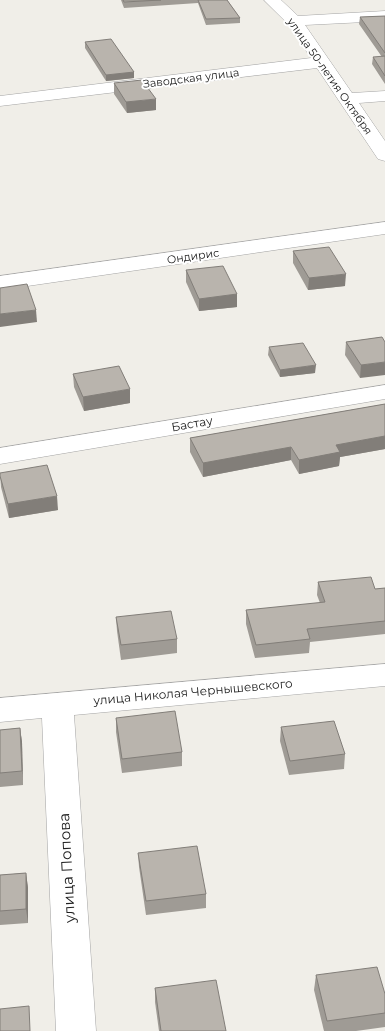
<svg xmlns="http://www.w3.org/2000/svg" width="385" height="1031" font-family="Montserrat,sans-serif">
  <rect width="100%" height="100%" fill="#f0eee8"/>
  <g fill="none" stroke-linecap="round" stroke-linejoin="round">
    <defs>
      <g id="street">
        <path d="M 264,0 L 281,0 L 298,16 L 385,11 L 385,21 L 305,25 L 352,93 L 385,91 L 385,101 L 359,103 L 385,141 L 385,161 L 378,159 L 317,68 L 0,106 L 0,96 L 311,58 L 288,24 Z"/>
        <path d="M 385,222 L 385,234 L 0,290 L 0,276 Z"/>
        <path d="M 385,385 L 385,399 L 0,464 L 0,448 Z"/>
        <path d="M 385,664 L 385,686 L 74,715 L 96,1031 L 56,1031 L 42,718 L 0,722 L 0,698 Z"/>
      </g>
    </defs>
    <use href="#street" stroke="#a4a4a4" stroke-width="1"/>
    <use href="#street" fill="#fff" fill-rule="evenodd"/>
  </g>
  <g fill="#9f9b95">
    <path d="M 121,0 L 227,0 L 240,18 L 240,23 L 206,25 L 198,3 L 124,8 Z"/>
    <path d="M 385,16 L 385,84 L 372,64 L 373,57 L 382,57 L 359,24 L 360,17 Z"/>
    <path d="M 85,42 L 134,72 L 134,78 L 106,81 L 85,48 Z"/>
    <path d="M 114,83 L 156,110 L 127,113 L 114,94 Z"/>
    <path d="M 293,251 L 345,286 L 308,290 L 293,263 Z"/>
    <path d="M 186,270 L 237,294 L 237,307 L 199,311 L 186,282 Z"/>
    <path d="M 382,337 L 360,378 L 345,355 L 346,342 Z"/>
    <path d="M 269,347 L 315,373 L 280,377 L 268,355 Z"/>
    <path d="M 73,374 L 130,403 L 84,411 L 74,387 Z"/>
    <path d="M 385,404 L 385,449 L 340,457 L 339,466 L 299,474 L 291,460 L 203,477 L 190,452 L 190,438 Z"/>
    <path d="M 0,473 L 58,510 L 9,518 L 1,487 Z"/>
    <path d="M 318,582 L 375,589 L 385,588 L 385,634 L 310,642 L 309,653 L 255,658 L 246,624 L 246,610 L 320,603 L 317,595 Z"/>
    <path d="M 116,617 L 177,639 L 177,653 L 121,660 L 117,631 Z"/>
    <path d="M 116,718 L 182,752 L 182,766 L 122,773 L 116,732 Z"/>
    <path d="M 281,727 L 345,754 L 344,769 L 289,775 L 280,741 Z"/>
    <path d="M 20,728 L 22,742 L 23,785 L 0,787 L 0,730 Z"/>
    <path d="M 138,853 L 206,894 L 206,908 L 146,915 L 139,867 Z"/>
    <path d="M 26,873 L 28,888 L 28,923 L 0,925 L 0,875 Z"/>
    <path d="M 316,975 L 385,994 L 385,1027 L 356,1031 L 324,1031 L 314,990 Z"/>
    <path d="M 155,988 L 226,1031 L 159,1031 L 155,1002 Z"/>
  </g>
  <g fill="#827e79">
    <path d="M 134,72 L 134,78 L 106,81 L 106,75 Z"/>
    <path d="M 156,99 L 156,110 L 127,113 L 126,102 Z"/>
    <path d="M 346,274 L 345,286 L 308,290 L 309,278 Z"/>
    <path d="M 237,294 L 237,307 L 199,311 L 199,299 Z"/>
    <path d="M 36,310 L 37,322 L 0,327 L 0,314 Z"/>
    <path d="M 385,362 L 385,375 L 360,378 L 361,365 Z"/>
    <path d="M 316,365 L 315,373 L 280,377 L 280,370 Z"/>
    <path d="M 130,389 L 130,403 L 84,411 L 83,397 Z"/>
    <path d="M 385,436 L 385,449 L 340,457 L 339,466 L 299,474 L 299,460 L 336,445 Z"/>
    <path d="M 291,447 L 291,460 L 203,477 L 203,463 Z"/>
    <path d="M 57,496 L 58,510 L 9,518 L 8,504 Z"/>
    <path d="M 20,728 L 22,742 L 23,785 L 22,771 Z"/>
    <path d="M 26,873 L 28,888 L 28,923 L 26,909 Z"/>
  </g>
  <g fill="#b9b4ad" stroke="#827e79">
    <path d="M 123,0 L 161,0 L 124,2 Z"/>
    <path d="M 198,0 L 227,0 L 240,18 L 206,19 Z"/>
    <path d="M 385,16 L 385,53 L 360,17 Z"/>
    <path d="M 111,39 L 134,72 L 106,75 L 85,42 Z"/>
    <path d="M 385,56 L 385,76 L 373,57 Z"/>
    <path d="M 142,80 L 156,99 L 126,102 L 114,83 Z"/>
    <path d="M 329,247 L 346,274 L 309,278 L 293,251 Z"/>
    <path d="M 223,266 L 237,294 L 199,299 L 186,270 Z"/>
    <path d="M 27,284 L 36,310 L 0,314 L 0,288 Z"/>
    <path d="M 382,337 L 385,342 L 385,362 L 361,365 L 346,342 Z"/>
    <path d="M 303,343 L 316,365 L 280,370 L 269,347 Z"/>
    <path d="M 119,366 L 130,389 L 83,397 L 73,374 Z"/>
    <path d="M 385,404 L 385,436 L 336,445 L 340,452 L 299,460 L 291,447 L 203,463 L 190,438 Z"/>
    <path d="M 47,465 L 57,496 L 8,504 L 0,476 L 0,473 Z"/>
    <path d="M 371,577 L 375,589 L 385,588 L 385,621 L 307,629 L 310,639 L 256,645 L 246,610 L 325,602 L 318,582 Z"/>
    <path d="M 171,611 L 177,639 L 121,645 L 116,617 Z"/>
    <path d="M 175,711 L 182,752 L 122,759 L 116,718 Z"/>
    <path d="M 334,721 L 345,754 L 290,761 L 281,727 Z"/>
    <path d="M 20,728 L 22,771 L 0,773 L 0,730 Z"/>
    <path d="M 197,846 L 206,894 L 146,901 L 138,853 Z"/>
    <path d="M 26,873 L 26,909 L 0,911 L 0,875 Z"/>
    <path d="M 377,967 L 385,994 L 385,1013 L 327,1021 L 316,975 Z"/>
    <path d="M 216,980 L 226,1031 L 161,1031 L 155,988 Z"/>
    <path d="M 29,1006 L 30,1031 L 0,1031 L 0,1009 Z"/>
  </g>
  <g text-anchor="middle" stroke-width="4" stroke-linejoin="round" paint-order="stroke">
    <g font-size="11" fill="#202020" stroke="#fff">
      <text transform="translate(330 76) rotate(55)" y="4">улица 50-летия Октября</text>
      <text transform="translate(191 78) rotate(-7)" y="4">Заводская улица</text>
      <text transform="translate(193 256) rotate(-8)" y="4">Ондирис</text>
    </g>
    <g font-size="12" fill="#202020" stroke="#fff">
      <text transform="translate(192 424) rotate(-10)" y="4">Бастау</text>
      <text transform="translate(193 692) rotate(-5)" y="4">улица Николая Чернышевского</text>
    </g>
    <g font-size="15" fill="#202020" stroke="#fff">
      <text transform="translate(67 868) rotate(-93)" y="5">улица Попова</text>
    </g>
  </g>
</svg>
